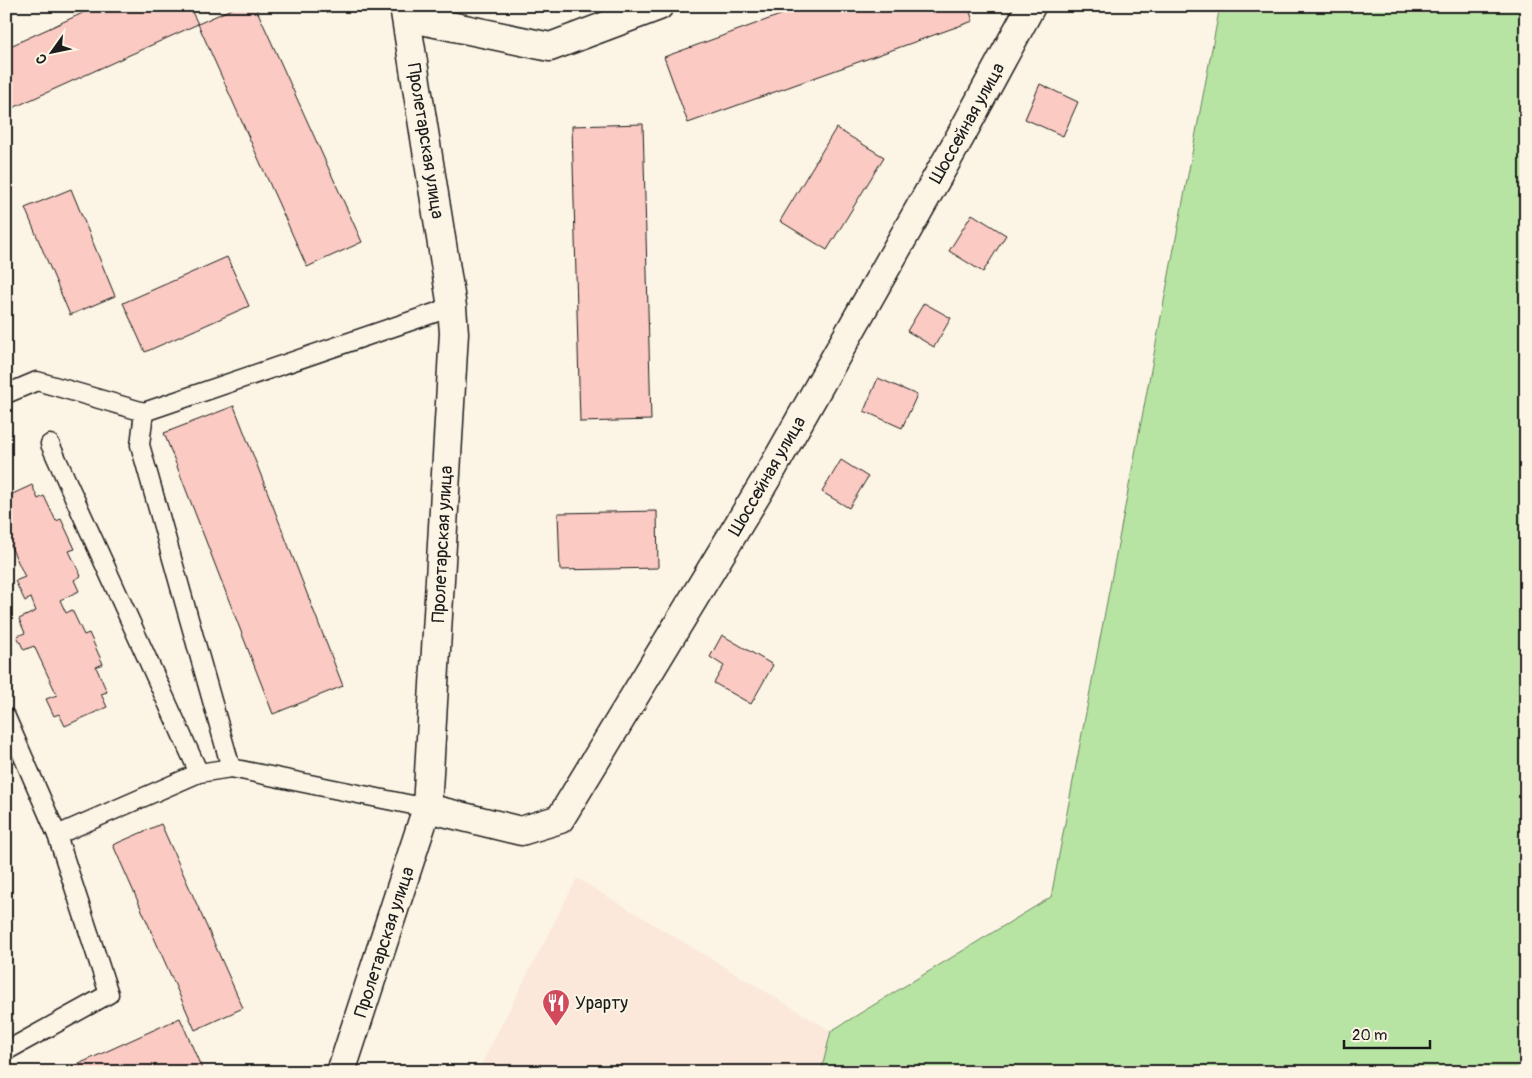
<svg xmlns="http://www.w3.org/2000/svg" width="1532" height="1078" font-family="Pangolin,sans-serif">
  <rect width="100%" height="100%" fill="#fcf5e5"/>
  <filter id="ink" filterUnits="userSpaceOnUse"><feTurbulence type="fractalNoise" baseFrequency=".02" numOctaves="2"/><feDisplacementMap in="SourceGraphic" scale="10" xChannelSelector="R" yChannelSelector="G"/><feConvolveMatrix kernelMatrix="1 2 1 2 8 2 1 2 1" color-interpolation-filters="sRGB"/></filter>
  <g filter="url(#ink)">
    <path fill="#fbe8db" d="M 577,878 L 831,1031 L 821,1072 L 477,1072 Z"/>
    <path fill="#b7e4a2" stroke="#6a805f" d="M 1220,6 L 1526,6 L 1526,1072 L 821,1072 L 831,1031 L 1051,897 Z"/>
    <g fill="#facac3" stroke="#1c1c1c">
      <path d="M 98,6 L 189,6 L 198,24 L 6,111 L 6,48 Z"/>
      <path d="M 238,6 L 255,6 L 362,242 L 307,267 L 198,24 Z"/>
      <path d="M 805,6 L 968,6 L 973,21 L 688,123 L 664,57 Z"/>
      <path d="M 1040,84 L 1078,102 L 1063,136 L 1025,119 Z"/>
      <path d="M 643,124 L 651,420 L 580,422 L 572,126 Z"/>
      <path d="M 836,128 L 884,157 L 827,250 L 780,221 Z"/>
      <path d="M 71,189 L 115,296 L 70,315 L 25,208 Z"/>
      <path d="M 972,214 L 1006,235 L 983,272 L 949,251 Z"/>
      <path d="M 227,257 L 249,306 L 145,352 L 123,303 Z"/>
      <path d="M 924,303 L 951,318 L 934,347 L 907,331 Z"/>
      <path d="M 878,378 L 917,395 L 902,428 L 864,411 Z"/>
      <path d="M 234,406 L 343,686 L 273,714 L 164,433 Z"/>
      <path d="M 841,460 L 868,477 L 849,508 L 822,492 Z"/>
      <path d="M 32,485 L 38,499 L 44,496 L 56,521 L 61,519 L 75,549 L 69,551 L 81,576 L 74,580 L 79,591 L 60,600 L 66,613 L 72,610 L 84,635 L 89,633 L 103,664 L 96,667 L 107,692 L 101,694 L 107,707 L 65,726 L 59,714 L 54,716 L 46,699 L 57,695 L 34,646 L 24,650 L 17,636 L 25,633 L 19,619 L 36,611 L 31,598 L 25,601 L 15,581 L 25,577 L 6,536 L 6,497 Z"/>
      <path d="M 657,511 L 658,568 L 560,570 L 558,513 Z"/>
      <path d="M 722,635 L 773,665 L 751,704 L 714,683 L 724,666 L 710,657 Z"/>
      <path d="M 161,824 L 243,1008 L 195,1030 L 113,845 Z"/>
      <path d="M 180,1018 L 202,1069 L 196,1072 L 61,1072 Z"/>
    </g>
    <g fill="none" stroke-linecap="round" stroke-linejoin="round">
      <defs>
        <g id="service">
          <path d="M 6,394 L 37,381 L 144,412 L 452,307"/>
          <path d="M 144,412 L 140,445 L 231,768"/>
          <path d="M 50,444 L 199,773"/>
          <path d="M 6,717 L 57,835"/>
          <path d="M 6,1051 L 109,994 L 57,835 L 199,773 L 231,768 L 427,808"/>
        </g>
        <g id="minor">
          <path d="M 407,17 L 550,47 L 659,6"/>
          <path d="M 427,808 L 521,831 L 560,819 L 771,471 L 960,137 L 1031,6"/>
          <path d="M 341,1072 L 427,808 L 454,333 L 452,307 L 404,6"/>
        </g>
      </defs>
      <use href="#service" stroke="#1c1c1c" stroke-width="21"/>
      <use href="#minor" stroke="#1c1c1c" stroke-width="31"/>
      <use href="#service" stroke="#fcf5e5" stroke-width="18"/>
      <use href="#minor" stroke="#fcf5e5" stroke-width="28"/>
    </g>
  </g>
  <defs>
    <symbol id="restaurant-pin" viewBox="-11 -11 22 30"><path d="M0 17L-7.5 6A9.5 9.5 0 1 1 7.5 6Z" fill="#d1495b" stroke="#fcf5e5"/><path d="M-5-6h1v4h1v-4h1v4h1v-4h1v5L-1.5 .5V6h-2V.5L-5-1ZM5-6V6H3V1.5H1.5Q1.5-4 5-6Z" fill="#fff"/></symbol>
  </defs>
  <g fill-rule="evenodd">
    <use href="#restaurant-pin" x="540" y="987" width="32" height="43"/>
  </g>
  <g text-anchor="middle" stroke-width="4" stroke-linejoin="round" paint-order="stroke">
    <g font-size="18" fill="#1c1c1c" stroke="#fcf5e5">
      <text transform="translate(967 123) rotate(-61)" y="6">Шоссейная улица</text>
      <text transform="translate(426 141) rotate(81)" y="6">Пролетарская улица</text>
      <text transform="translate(767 476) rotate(-60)" y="6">Шоссейная улица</text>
      <text transform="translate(442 544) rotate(-87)" y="6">Пролетарская улица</text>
      <text transform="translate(384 942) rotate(-72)" y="6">Пролетарская улица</text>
    </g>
    <g font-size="18" fill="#1c1c1c" stroke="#fcf5e5" text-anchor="start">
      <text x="575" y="1009">Урарту</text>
    </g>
  </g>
  <rect width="1532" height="1078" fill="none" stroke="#fcf5e5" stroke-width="25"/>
  <rect x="12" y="12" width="1507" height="1053" fill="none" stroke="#1c1c1c" stroke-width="2" filter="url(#ink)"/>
  <g transform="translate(52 52) rotate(237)" stroke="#fcf5e5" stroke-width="4" paint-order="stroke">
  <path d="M0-4L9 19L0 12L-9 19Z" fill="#1c1c1c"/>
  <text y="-8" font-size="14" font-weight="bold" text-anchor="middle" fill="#1c1c1c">С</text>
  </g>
  <path d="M1344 1040v8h86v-8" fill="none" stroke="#1c1c1c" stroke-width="2.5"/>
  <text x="1352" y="1040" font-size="15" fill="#1c1c1c" stroke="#fcf5e5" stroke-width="4" paint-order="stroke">20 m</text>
</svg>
